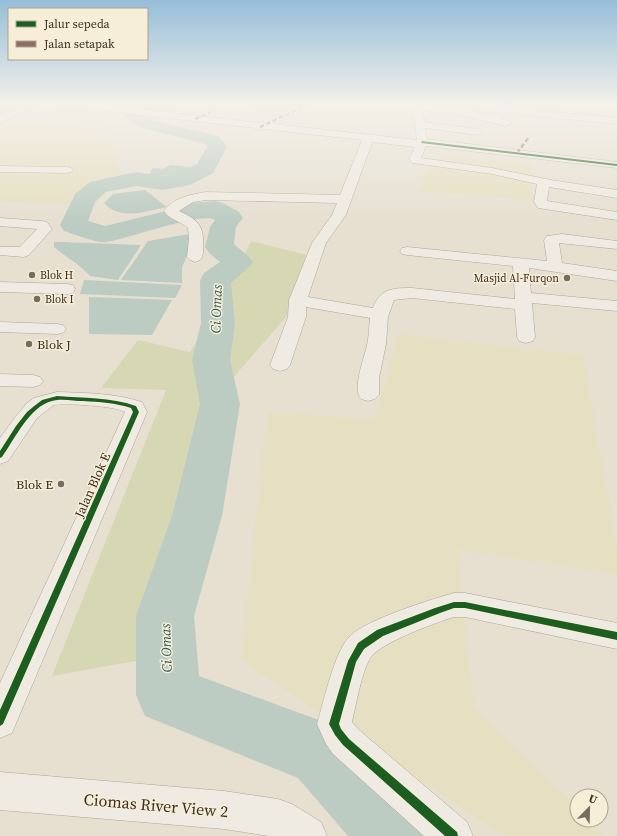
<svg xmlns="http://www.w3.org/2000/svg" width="617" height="836" font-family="'Source Serif 4',serif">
  <rect width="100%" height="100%" fill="#e7e0d1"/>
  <g fill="#e6dfc2">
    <path d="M 238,104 L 294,105 L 262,124 L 238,122 L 263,110 L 234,107 Z"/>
    <path d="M 70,105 L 166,105 L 139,109 L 111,120 L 83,127 L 82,130 L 96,133 L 109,134 L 112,137 L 109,144 L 119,153 L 116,165 L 122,172 L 120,178 L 114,183 L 74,194 L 69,204 L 0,202 L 0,114 L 36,118 Z"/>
    <path d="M 437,152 L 531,164 L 532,200 L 418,191 Z"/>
    <path d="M 399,334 L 583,355 L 617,546 L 617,575 L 459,550 L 474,707 L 577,807 L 577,820 L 590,820 L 602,836 L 503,836 L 241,660 L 267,411 L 374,420 Z"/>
  </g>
  <path fill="#d6d7b3" d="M 251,241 L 306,255 L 287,316 L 212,402 L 141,660 L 52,676 L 166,390 L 101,388 L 138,340 L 190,352 L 232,281 Z"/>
  <g fill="#bcccc2">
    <path d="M 170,165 L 201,168 L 178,174 L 148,177 L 153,168 L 163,169 Z"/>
    <path d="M 145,190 L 167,207 C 148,211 120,221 104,203 L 113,194 Z"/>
    <path d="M 190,234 L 187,256 L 182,267 L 182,283 L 121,280 L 148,241 Z"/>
    <path d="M 54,242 L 61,242 L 141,245 L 118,280 L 90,276 C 78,263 67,258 54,247 Z"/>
    <path d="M 84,280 L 182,285 L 175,298 L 80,294 Z"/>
    <path d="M 89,297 L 172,300 L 152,335 L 89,334 Z"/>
  </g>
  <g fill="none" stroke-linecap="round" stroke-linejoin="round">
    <path fill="#bcccc2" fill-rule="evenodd" d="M 147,104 L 173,104 L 171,108 L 146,116 L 163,123 L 219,136 L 227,147 L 213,173 L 190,185 L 163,190 L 136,186 L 106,192 L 95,202 L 88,221 L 105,226 L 162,212 L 189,203 L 216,201 L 225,204 L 239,212 L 243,218 L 236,227 L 234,244 L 248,256 L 253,262 L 248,268 L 231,283 L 235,323 L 230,360 L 240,404 L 222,516 L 194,616 L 199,676 L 346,730 L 425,809 L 436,836 L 348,836 L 298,778 L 145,716 L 136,695 L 136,616 L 172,516 L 200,404 L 192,360 L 201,323 L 200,280 L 204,273 L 220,262 L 209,253 L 205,247 L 210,227 L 215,220 C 202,211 126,240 105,242 C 95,243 74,234 64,231 L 60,225 L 75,194 L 90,182 L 136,172 L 163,176 L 176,174 L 197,164 L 207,147 L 205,144 L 140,127 L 131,123 L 124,115 L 127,111 Z"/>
    <defs>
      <path id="service" d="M 146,104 L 154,104 L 131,113 L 127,112 Z"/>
      <g id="minor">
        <path d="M 25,104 L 37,104 L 0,123 L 0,116 Z"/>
        <path d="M 65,104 L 97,104 L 261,123 L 289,110 L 297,104 L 307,104 L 295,114 L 273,124 L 417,140 L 414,115 L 410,104 L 472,110 L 477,113 L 492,116 L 499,109 L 506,107 L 617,118 L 617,124 L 506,113 L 499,119 L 509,121 L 511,123 L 506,126 L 455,114 L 422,111 L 425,122 L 478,129 L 483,132 L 478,135 L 425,128 L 427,139 L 617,162 L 617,168 L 426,146 L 421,158 L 492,168 L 551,180 L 617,190 L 617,198 L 549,187 L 547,201 L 617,212 L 617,220 L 538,208 L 534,202 L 537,184 L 492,174 L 413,163 L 409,159 L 415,147 L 372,142 L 346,215 L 326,243 L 308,297 L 373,308 C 380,288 394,288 412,288 L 515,299 L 513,266 L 407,255 L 402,254 L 400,251 L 402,248 L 407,247 L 547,261 L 544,240 L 547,236 L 562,234 L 617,241 L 617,249 L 559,243 L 562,263 L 617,271 L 617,281 L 529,268 L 531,293 L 617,301 L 617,311 L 532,303 L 535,337 L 533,341 L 526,343 L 519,341 L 517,337 L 515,309 L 412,298 L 394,300 L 388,317 L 386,344 L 379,378 L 379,395 L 375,399 L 368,401 L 361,399 C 352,388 364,359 367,345 C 369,336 369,327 370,318 L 306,307 L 306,317 L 290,365 L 287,369 L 280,371 L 273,369 L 270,365 L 288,317 L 289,300 L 312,243 L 332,215 L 337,203 L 206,200 L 193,202 L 179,211 C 196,219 204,224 203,244 C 203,250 204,256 200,260 L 195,262 L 190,260 L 187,257 L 189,239 L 188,228 C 181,221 169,220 164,211 C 174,197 190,195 206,192 L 340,195 L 362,140 L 263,129 L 260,130 L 256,128 L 69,107 Z"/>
        <path d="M 0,166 L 67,167 L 71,168 L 73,170 L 71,172 L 67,173 L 0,172 Z"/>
        <path d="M 0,218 L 42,221 L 47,222 L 52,229 L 29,255 L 24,257 L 0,255 L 0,247 L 20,247 L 37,229 L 0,226 Z"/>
        <path d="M 0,282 L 67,284 L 73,285 L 75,289 L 73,293 L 67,294 L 0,292 Z"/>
        <path d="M 0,322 L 57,324 L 63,325 L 66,329 L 63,333 L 57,334 L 0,332 Z"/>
        <path d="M 0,374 L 33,375 L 40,377 L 43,381 L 40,385 L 33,387 L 0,386 Z"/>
        <path d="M 57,392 C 86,393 114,393 142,402 L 147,412 L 12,733 L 0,738 L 0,683 L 125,412 C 117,406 65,403 54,405 L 37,418 L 8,461 L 0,464 L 0,438 L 16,416 L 27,403 L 34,398 Z"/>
        <path d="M 454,593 L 465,593 L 617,623 L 617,649 L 465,617 L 454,617 C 435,623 382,642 371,657 C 362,670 356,705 352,722 L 359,730 L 467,822 L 473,836 L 424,836 L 333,754 L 326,744 L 317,724 C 324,701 334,652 350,636 C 368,619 429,600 454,593 Z"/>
        <path d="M 0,772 L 224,791 L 278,799 L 292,804 L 321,822 L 327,836 L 269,836 L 224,829 L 0,810 Z"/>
      </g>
    </defs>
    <use href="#service" stroke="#ada599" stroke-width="1"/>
    <use href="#minor" stroke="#ada599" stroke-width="1"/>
    <use href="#service" fill="#efebe3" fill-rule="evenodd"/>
    <use href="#minor" fill="#efebe3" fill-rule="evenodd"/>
    <g stroke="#8d6e63" stroke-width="2.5" stroke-dasharray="4.5 2.5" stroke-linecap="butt">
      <path d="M 195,119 L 211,112"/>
      <path d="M 260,127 L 292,112 L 303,104"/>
      <path d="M 517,153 L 529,137"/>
    </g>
    <defs>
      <g id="cycleway">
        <path d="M 422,141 L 617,164 L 617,166 L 421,143 Z"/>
        <path d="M 57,396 C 84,398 110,397 136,406 L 139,412 L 3,724 L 0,726 L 0,710 L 133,412 L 131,408 C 116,403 99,402 83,401 C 73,401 62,398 52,401 C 30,406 14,440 2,457 L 0,458 L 0,451 L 16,426 L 27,412 L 33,407 L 42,400 Z"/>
        <path d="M 454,602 L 465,602 L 617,632 L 617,640 L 465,608 L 454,608 L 440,613 L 383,636 L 364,649 L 356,662 L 339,724 L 341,729 L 349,739 L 457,832 L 458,836 L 445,836 L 343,745 L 335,735 L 329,724 L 348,661 L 358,643 L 377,630 L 435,608 Z"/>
      </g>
    </defs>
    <use href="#cycleway" stroke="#f7eed8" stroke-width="2"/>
    <use href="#cycleway" fill="#1b5e20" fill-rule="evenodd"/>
  </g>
  <linearGradient id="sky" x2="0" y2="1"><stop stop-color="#96bed9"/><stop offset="0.47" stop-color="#f4f1ea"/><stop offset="1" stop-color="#f4f1ea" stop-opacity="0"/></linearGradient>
  <rect width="617" height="222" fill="url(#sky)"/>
  <g fill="#786c5e" stroke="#f7eed8" stroke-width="1.5">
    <circle cx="32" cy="275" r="4"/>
    <circle cx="567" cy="278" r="4"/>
    <circle cx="37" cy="299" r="4"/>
    <circle cx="29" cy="344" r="4"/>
    <circle cx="61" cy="484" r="4"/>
  </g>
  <g text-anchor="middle" stroke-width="3" stroke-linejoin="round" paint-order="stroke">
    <g font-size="11" fill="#3d2e20" stroke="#f7eed8" text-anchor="start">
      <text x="40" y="279">Blok H</text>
      <text x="559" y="282" text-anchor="end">Masjid Al-Furqon</text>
      <text x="45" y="303">Blok I</text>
    </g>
    <g font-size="13" fill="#3d2e20" stroke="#f7eed8" text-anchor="start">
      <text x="37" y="349">Blok J</text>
      <text x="53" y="489" text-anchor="end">Blok E</text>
    </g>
    <g font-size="13" fill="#3d2e20" stroke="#f7eed8">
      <text transform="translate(92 485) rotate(-66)" y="5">Jalan Blok E</text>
    </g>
    <g font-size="14" font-style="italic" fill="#2f5d5a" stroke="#f7eed8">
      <text transform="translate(216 309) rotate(-88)" y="5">Ci Omas</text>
      <text transform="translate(166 648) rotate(-92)" y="5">Ci Omas</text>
    </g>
    <g font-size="16" fill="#3d2e20" stroke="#f7eed8">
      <text transform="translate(156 805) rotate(5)" y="6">Ciomas River View 2</text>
    </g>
  </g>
  <rect x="8" y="8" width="140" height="52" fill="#f7eed8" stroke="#ada18e"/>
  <rect x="16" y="21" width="20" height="6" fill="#1b5e20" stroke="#ada18e"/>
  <text x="44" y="28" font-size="12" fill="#3d2e20">Jalur sepeda</text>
  <rect x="16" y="41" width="20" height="6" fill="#8d6e63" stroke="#ada18e"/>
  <text x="44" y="48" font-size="12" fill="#3d2e20">Jalan setapak</text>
  <g transform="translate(589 808) rotate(23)"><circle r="19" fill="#f7eed8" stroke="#ada18e"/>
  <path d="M0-3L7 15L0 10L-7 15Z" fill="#786c5e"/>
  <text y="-6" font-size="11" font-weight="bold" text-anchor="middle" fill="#3d2e20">U</text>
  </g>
</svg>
